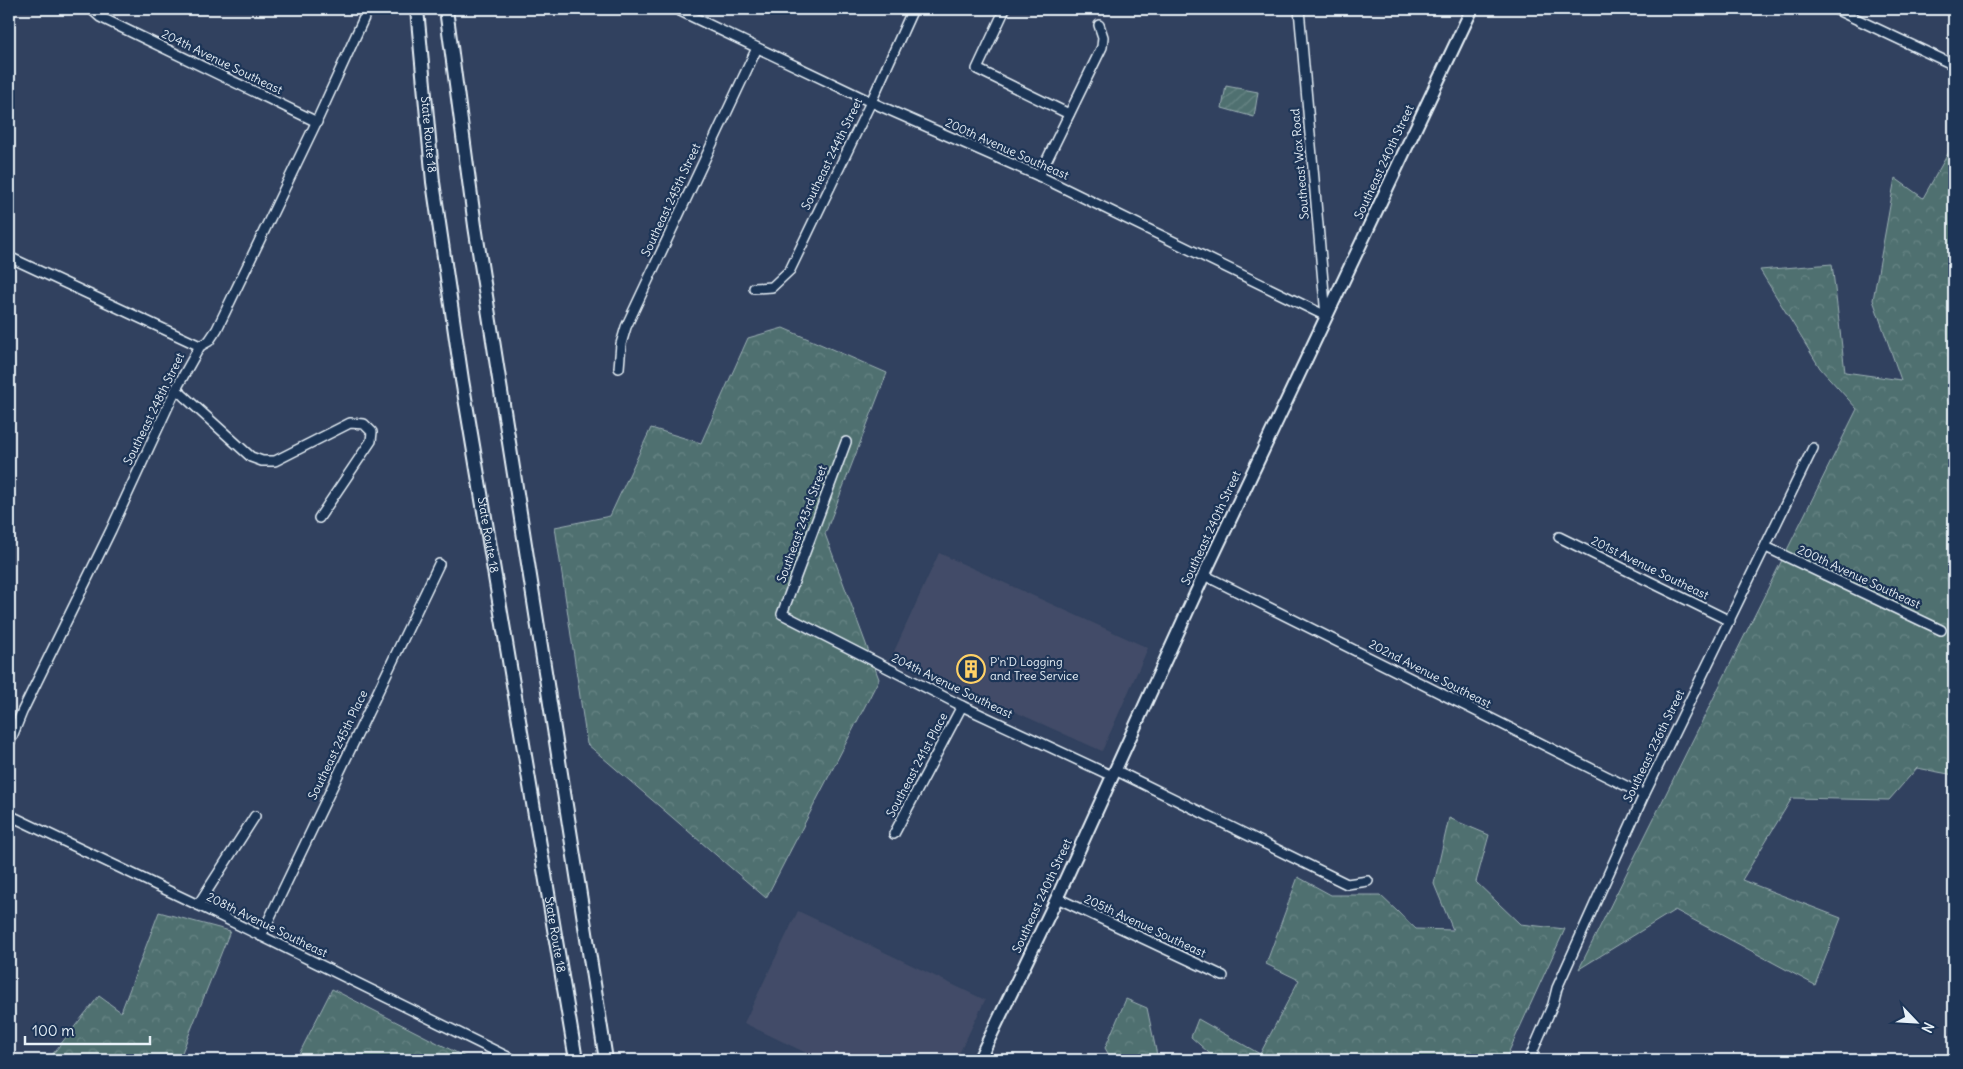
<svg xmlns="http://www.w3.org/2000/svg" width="1963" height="1069" font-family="Delius,sans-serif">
  <defs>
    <pattern id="forest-crowns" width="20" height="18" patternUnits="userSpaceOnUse" patternTransform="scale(1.25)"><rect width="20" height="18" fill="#4f7070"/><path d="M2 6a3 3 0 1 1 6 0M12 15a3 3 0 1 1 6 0" fill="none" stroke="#688585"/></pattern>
    <pattern id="garden-furrows" width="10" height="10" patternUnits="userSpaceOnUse" patternTransform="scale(1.25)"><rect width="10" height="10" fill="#4f7070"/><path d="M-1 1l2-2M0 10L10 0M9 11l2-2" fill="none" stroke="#688585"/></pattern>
  </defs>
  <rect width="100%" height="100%" fill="#31415f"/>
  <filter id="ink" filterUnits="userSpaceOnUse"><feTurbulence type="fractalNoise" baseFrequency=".02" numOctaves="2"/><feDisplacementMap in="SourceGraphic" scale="10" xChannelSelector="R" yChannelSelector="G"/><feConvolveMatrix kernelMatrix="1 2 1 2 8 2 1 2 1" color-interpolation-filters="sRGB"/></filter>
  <g filter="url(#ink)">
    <g fill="#424c67">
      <path d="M 939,553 L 1148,648 L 1102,751 L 892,656 Z"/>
      <path d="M 798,911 L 985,1000 L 956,1060 L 821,1060 L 744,1023 Z"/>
    </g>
    <g fill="url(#forest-crowns)" stroke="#9cb0b4">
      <path d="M 1954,143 L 1954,775 L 1917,768 L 1889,800 L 1792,798 L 1742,880 L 1841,918 L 1815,985 L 1675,910 L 1579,969 L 1857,409 L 1820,368 L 1760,270 L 1832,264 L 1845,372 L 1901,380 L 1873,300 L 1895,178 L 1923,198 Z"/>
      <path d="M 783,328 L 887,373 L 825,534 L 879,679 L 766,898 L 587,744 L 555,527 L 610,516 L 651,428 L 701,443 L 748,338 Z"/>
      <path d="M 1449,818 L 1489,835 L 1476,882 L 1520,924 L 1565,929 L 1505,1060 L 1217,1060 L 1191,1037 L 1198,1019 L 1260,1054 L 1299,980 L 1266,964 L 1298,877 L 1331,895 L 1380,895 L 1416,929 L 1453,930 L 1434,884 Z"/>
      <path d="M 159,912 L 230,931 L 179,1060 L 48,1060 L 99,996 L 121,1012 Z"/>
      <path d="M 332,989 L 471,1060 L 296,1060 Z"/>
      <path d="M 1126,999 L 1147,1008 L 1158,1060 L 1112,1060 L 1105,1048 Z"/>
    </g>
    <path fill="url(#garden-furrows)" stroke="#9cb0b4" d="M 1226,86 L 1258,92 L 1254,117 L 1222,108 Z"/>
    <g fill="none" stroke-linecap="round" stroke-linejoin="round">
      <defs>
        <g id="minor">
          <path d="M 91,9 L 100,17 L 317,122"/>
          <path d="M 676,9 L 871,102 L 1039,176 L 1326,316"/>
          <path d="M 1005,9 L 977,69 L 1069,114"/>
          <path d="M 1299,9 L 1326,316"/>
          <path d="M 1835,9 L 1954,65"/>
          <path d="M 1039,176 L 1102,47 L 1103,37 L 1099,25"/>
          <path d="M 9,257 L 200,346"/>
          <path d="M 754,288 L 772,287 L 790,270 L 871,102 L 913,9"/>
          <path d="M 619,368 L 621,344 L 626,327 L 757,48"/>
          <path d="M 176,389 L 251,457 L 262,461 L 275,461 L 350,423 L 364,424 L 372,432 L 371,441 L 319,518"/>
          <path d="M 846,442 L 782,614 L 962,706 L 1112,776"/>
          <path d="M 1559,537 L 1730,621"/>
          <path d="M 1766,547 L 1941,630"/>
          <path d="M 1204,575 L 1644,795"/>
          <path d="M 9,744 L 22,712 L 111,530 L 176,389 L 200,346 L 209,341 L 217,329 L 315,125 L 368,9"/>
          <path d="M 1115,770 L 1347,884 L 1368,881"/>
          <path d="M 9,815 L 198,905 L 514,1060"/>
          <path d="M 894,834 L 962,706"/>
          <path d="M 1057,898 L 1223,976"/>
          <path d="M 198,905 L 255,816"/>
          <path d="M 261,936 L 439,564"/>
          <path d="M 1529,1060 L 1553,1004 L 1557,988 L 1644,795 L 1813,448"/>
        </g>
        <path id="major" d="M 979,1060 L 1057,898 L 1204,575 L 1472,9"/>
        <g id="highway">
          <path id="s1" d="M 417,9 L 433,182 L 462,380 L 576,1060"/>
          <path d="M 446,9 L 475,226 L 606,1060"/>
        </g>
      </defs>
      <use href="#minor" stroke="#e8f1f8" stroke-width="12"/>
      <use href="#major" stroke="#e8f1f8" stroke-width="15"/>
      <use href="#highway" stroke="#e8f1f8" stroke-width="16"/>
      <use href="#minor" stroke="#1d3557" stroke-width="9"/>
      <use href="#major" stroke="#1d3557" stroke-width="11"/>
      <use href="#highway" stroke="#1d3557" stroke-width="12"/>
    </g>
  </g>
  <defs>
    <symbol id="building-ring" viewBox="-11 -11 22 22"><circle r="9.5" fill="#1d3557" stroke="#ffd166" stroke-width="1.5"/><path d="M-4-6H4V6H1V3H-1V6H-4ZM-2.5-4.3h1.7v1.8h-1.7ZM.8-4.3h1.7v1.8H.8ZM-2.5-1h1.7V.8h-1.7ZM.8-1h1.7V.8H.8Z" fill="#ffd166"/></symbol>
  </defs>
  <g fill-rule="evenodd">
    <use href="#building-ring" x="955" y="653" width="32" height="32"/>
  </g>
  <g text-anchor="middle" stroke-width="4.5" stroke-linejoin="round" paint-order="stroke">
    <g font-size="12" fill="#e8f1f8" stroke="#1d3557">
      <text transform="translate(222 62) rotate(26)" y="4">204th Avenue Southeast</text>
      <text dy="4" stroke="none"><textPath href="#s1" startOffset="126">State Route 18</textPath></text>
      <text transform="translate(1007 149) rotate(24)" y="4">200th Avenue Southeast</text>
      <text transform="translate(832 154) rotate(-64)" y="4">Southeast 244th Street</text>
      <text transform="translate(1384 162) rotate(-65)" y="4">Southeast 240th Street</text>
      <text transform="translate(1300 164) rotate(-95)" y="4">Southeast Wax Road</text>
      <text transform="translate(671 200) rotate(-65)" y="4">Southeast 245th Street</text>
      <text transform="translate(154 409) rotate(-64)" y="4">Southeast 248th Street</text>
      <text transform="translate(802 524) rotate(-70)" y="4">Southeast 243rd Street</text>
      <text transform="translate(1211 528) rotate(-65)" y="4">Southeast 240th Street</text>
      <text dy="4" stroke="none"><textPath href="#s1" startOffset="531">State Route 18</textPath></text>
      <text transform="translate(1650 568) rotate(26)" y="4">201st Avenue Southeast</text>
      <text transform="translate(1859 577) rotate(25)" y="4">200th Avenue Southeast</text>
      <text transform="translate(1430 674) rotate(27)" y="4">202nd Avenue Southeast</text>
      <text transform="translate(952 686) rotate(26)" y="4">204th Avenue Southeast</text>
      <text transform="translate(338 745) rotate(-64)" y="4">Southeast 245th Place</text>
      <text transform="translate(1654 746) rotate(-64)" y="4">Southeast 236th Street</text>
      <text transform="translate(917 765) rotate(-62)" y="4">Southeast 241st Place</text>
      <text transform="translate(1042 896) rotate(-65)" y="4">Southeast 240th Street</text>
      <text transform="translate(267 925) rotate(26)" y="4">208th Avenue Southeast</text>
      <text transform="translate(1145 926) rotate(25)" y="4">205th Avenue Southeast</text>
      <text dy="4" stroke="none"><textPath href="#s1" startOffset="936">State Route 18</textPath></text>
    </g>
    <g font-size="12" fill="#e8f1f8" stroke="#1d3557" text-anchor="start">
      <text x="990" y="666">P'n'D Logging<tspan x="990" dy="14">and Tree Service</tspan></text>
    </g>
  </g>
  <rect width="1963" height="1069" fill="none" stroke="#1d3557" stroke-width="30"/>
  <rect x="15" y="15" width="1933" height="1039" fill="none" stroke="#e8f1f8" stroke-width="2" filter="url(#ink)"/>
  <g transform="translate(1916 1022) rotate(115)" stroke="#1d3557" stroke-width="4" paint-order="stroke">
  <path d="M0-4L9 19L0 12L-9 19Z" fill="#e8f1f8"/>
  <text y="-8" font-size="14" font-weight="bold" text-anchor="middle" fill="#e8f1f8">N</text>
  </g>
  <path d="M25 1036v8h125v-8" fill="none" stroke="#e8f1f8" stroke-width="2.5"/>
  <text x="32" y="1036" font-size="15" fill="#e8f1f8" stroke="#1d3557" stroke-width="4" paint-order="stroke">100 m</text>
</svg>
